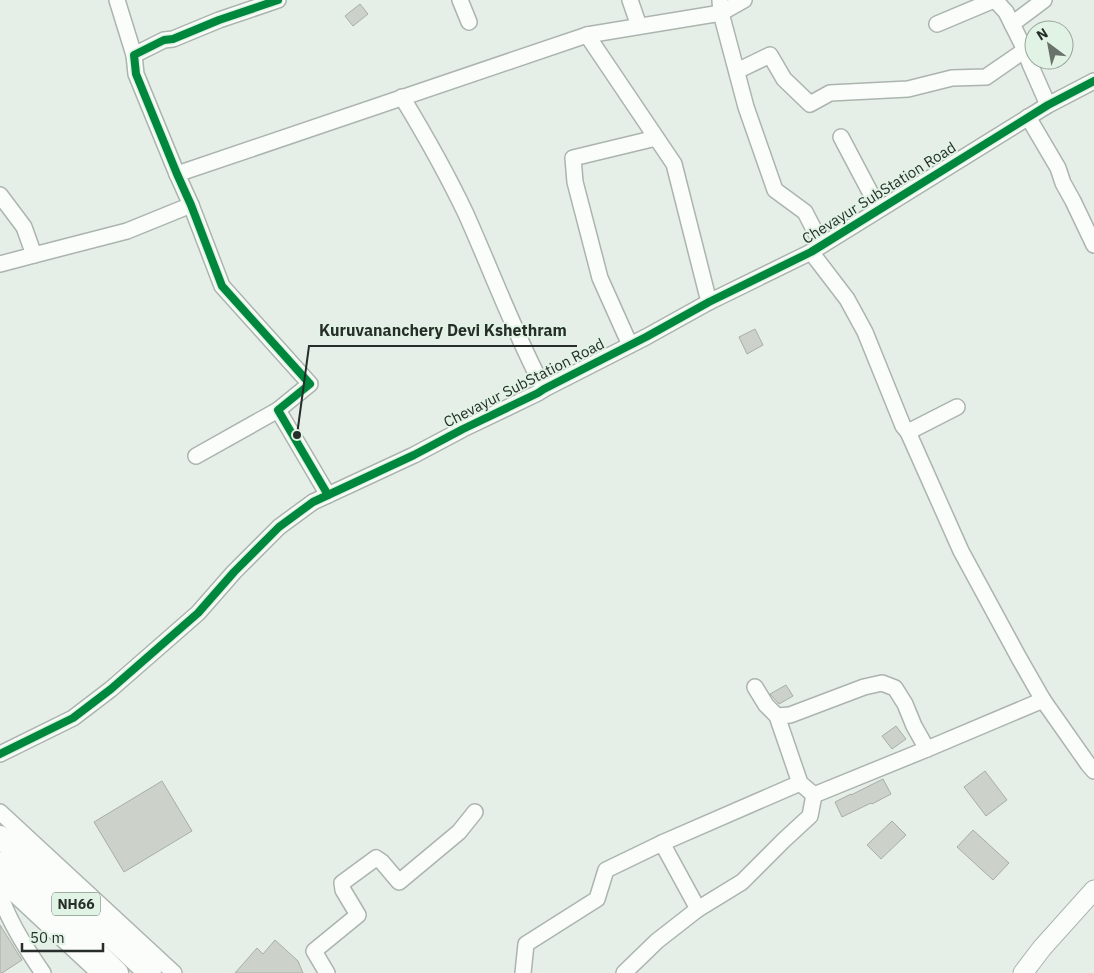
<svg xmlns="http://www.w3.org/2000/svg" width="1094" height="973" font-family="'IBM Plex Sans',sans-serif">
  <rect width="100%" height="100%" fill="#e5efe7"/>
  <g fill="#ccd2ca" stroke="#a8aea7">
    <path d="M 360,4 L 368,14 L 353,26 L 345,16 Z"/>
    <path d="M 755,329 L 763,345 L 747,354 L 739,337 Z"/>
    <path d="M 786,685 L 793,696 L 779,704 L 770,694 Z"/>
    <path d="M 896,726 L 906,739 L 892,749 L 882,736 Z"/>
    <path d="M 985,771 L 1007,800 L 986,816 L 964,787 Z"/>
    <path d="M 883,779 L 891,794 L 872,804 L 871,803 L 842,817 L 835,802 L 851,794 L 851,795 Z"/>
    <path d="M 162,781 L 192,831 L 124,872 L 94,822 Z"/>
    <path d="M 892,821 L 906,835 L 881,859 L 867,845 Z"/>
    <path d="M 973,830 L 1009,863 L 993,880 L 957,847 Z"/>
    <path d="M 0,925 L 22,960 L 2,973 L 0,973 Z"/>
    <path d="M 275,940 L 298,961 L 303,973 L 235,973 L 257,948 L 263,954 Z"/>
  </g>
  <g fill="none" stroke-linecap="round" stroke-linejoin="round">
    <defs>
      <g id="minor">
        <path d="M 117,0 L 134,55"/>
        <path d="M 278,0 L 219,20 L 173,39 L 164,40 L 134,55 L 136,74 L 177,174 L 191,205 L 222,286 L 310,384 L 278,410 L 328,495"/>
        <path d="M 460,0 L 469,22"/>
        <path d="M 630,0 L 639,26"/>
        <path d="M 720,0 L 721,13 L 746,107 L 775,190 L 805,212 L 822,245"/>
        <path d="M 995,0 L 1006,12 L 1025,50 L 1030,64 L 1048,105"/>
        <path d="M 937,24 L 994,0"/>
        <path d="M 1012,24 L 1044,0"/>
        <path d="M 587,35 L 674,164 L 709,302"/>
        <path d="M 737,71 L 770,55 L 784,79 L 810,104 L 830,93 L 908,89 L 952,78 L 986,77 L 1025,50"/>
        <path d="M 402,97 C 425,135 447,174 466,214 C 492,272 514,332 544,389"/>
        <path d="M 1028,117 L 1058,168 L 1063,183 L 1073,201 L 1094,245"/>
        <path d="M 841,137 L 879,209"/>
        <path d="M 177,174 L 587,35 L 721,13 L 744,0"/>
        <path d="M 0,195 L 24,227 L 34,255 L 0,264"/>
        <path d="M 811,252 L 847,299 L 865,332 L 903,426 L 908,432 L 961,551 L 1019,658 L 1043,700"/>
        <path d="M 34,255 L 127,231 L 191,205"/>
        <path d="M 630,345 L 600,278 L 575,182 L 573,158 L 656,138"/>
        <path d="M 908,432 L 957,407"/>
        <path d="M 196,456 L 278,410"/>
        <path d="M 755,687 L 766,705 L 777,716 L 790,715 L 864,687 L 882,683 L 895,688 L 905,704 L 914,726 L 927,749 L 1043,700 L 1088,764 L 1094,771"/>
        <path d="M 777,716 L 800,783 L 814,795 L 927,749"/>
        <path d="M 0,754 L 73,718 L 111,689 L 198,613 L 234,572 L 279,527 L 313,502 L 414,455 L 463,429 L 538,393 L 544,389 L 646,337 L 709,302 L 811,252 L 1048,105 L 1094,81"/>
        <path d="M 0,812 L 174,973"/>
        <path d="M 0,881 L 99,973"/>
        <path d="M 0,894 C 8,921 27,950 43,973"/>
        <path d="M 698,909 L 742,882 L 784,840 L 810,816 L 814,795"/>
        <path d="M 327,973 L 314,951 L 358,915 L 343,890 L 342,883 L 376,858 L 382,862 L 399,882 L 459,832 L 475,812"/>
        <path d="M 523,973 L 526,944 L 597,899 L 606,870 L 662,843 L 800,783"/>
        <path d="M 624,973 L 657,941 L 698,909 L 662,843"/>
      </g>
      <path id="major" d="M 1023,973 L 1042,948 L 1094,890"/>
      <g id="highway">
        <path d="M 0,837 L 37,867 L 150,973"/>
        <path d="M 0,863 L 52,909 L 117,973"/>
      </g>
    </defs>
    <use href="#minor" stroke="#acb4ae" stroke-width="18"/>
    <use href="#major" stroke="#acb4ae" stroke-width="21"/>
    <use href="#highway" stroke="#acb4ae" stroke-width="25"/>
    <use href="#minor" stroke="#fbfdfb" stroke-width="15"/>
    <use href="#major" stroke="#fbfdfb" stroke-width="19"/>
    <use href="#highway" stroke="#fbfdfb" stroke-width="22"/>
    <defs>
      <g id="cycleway">
        <path d="M 278,0 L 219,20 L 173,39 L 164,40 L 134,55 L 136,74 L 177,174 L 191,205 L 222,286 L 310,384 L 278,410 L 328,495"/>
        <path d="M 0,754 L 73,718 L 111,689 L 198,613 L 234,572 L 279,527 L 313,502 L 414,455 L 463,429 L 538,393 L 544,389 L 646,337 L 709,302 L 811,252 L 1048,105 L 1094,81"/>
      </g>
    </defs>
    <use href="#cycleway" stroke="#e1f3e4" stroke-width="11"/>
    <use href="#cycleway" stroke="#00873e" stroke-width="8"/>
  </g>
  <g text-anchor="middle" stroke-width="4" stroke-linejoin="round" paint-order="stroke">
    <rect fill="#e1f3e4" stroke="#5f6961" stroke-width="1" x="52" y="892.5" width="48" height="23" rx="4"/>
    <g font-size="14" font-weight="bold" fill="#272e29">
      <text x="76" y="909">NH66</text>
    </g>
    <g font-size="15" fill="#272e29" stroke="#e1f3e4">
      <text transform="translate(879 193) rotate(-32)" y="5">Chevayur SubStation Road</text>
      <text transform="translate(524 383) rotate(-27)" y="5">Chevayur SubStation Road</text>
    </g>
  </g>
  <path fill="none" stroke="#272e29" stroke-width="2" d="M297 435L309 346H577"/>
  <circle fill="#272e29" stroke="#e1f3e4" stroke-width="2" cx="297" cy="435" r="5"/>
  <g font-size="16" text-anchor="middle" font-weight="bold" fill="#272e29" stroke="#e1f3e4" stroke-width="4" stroke-linejoin="round" paint-order="stroke">
    <text x="443" y="336">Kuruvananchery Devi Kshethram</text>
  </g>
  <g transform="translate(1049 45) rotate(328)"><circle r="24" fill="#e1f3e4" stroke="#97a499"/>
  <path d="M0-4L9 19L0 12L-9 19Z" fill="#6a726c"/>
  <text y="-8" font-size="14" font-weight="bold" text-anchor="middle" fill="#272e29">N</text>
  </g>
  <path d="M22 943v8h81v-8" fill="none" stroke="#272e29" stroke-width="2.5"/>
  <text x="30" y="943" font-size="15" fill="#272e29" stroke="#e1f3e4" stroke-width="4" paint-order="stroke">50 m</text>
</svg>
